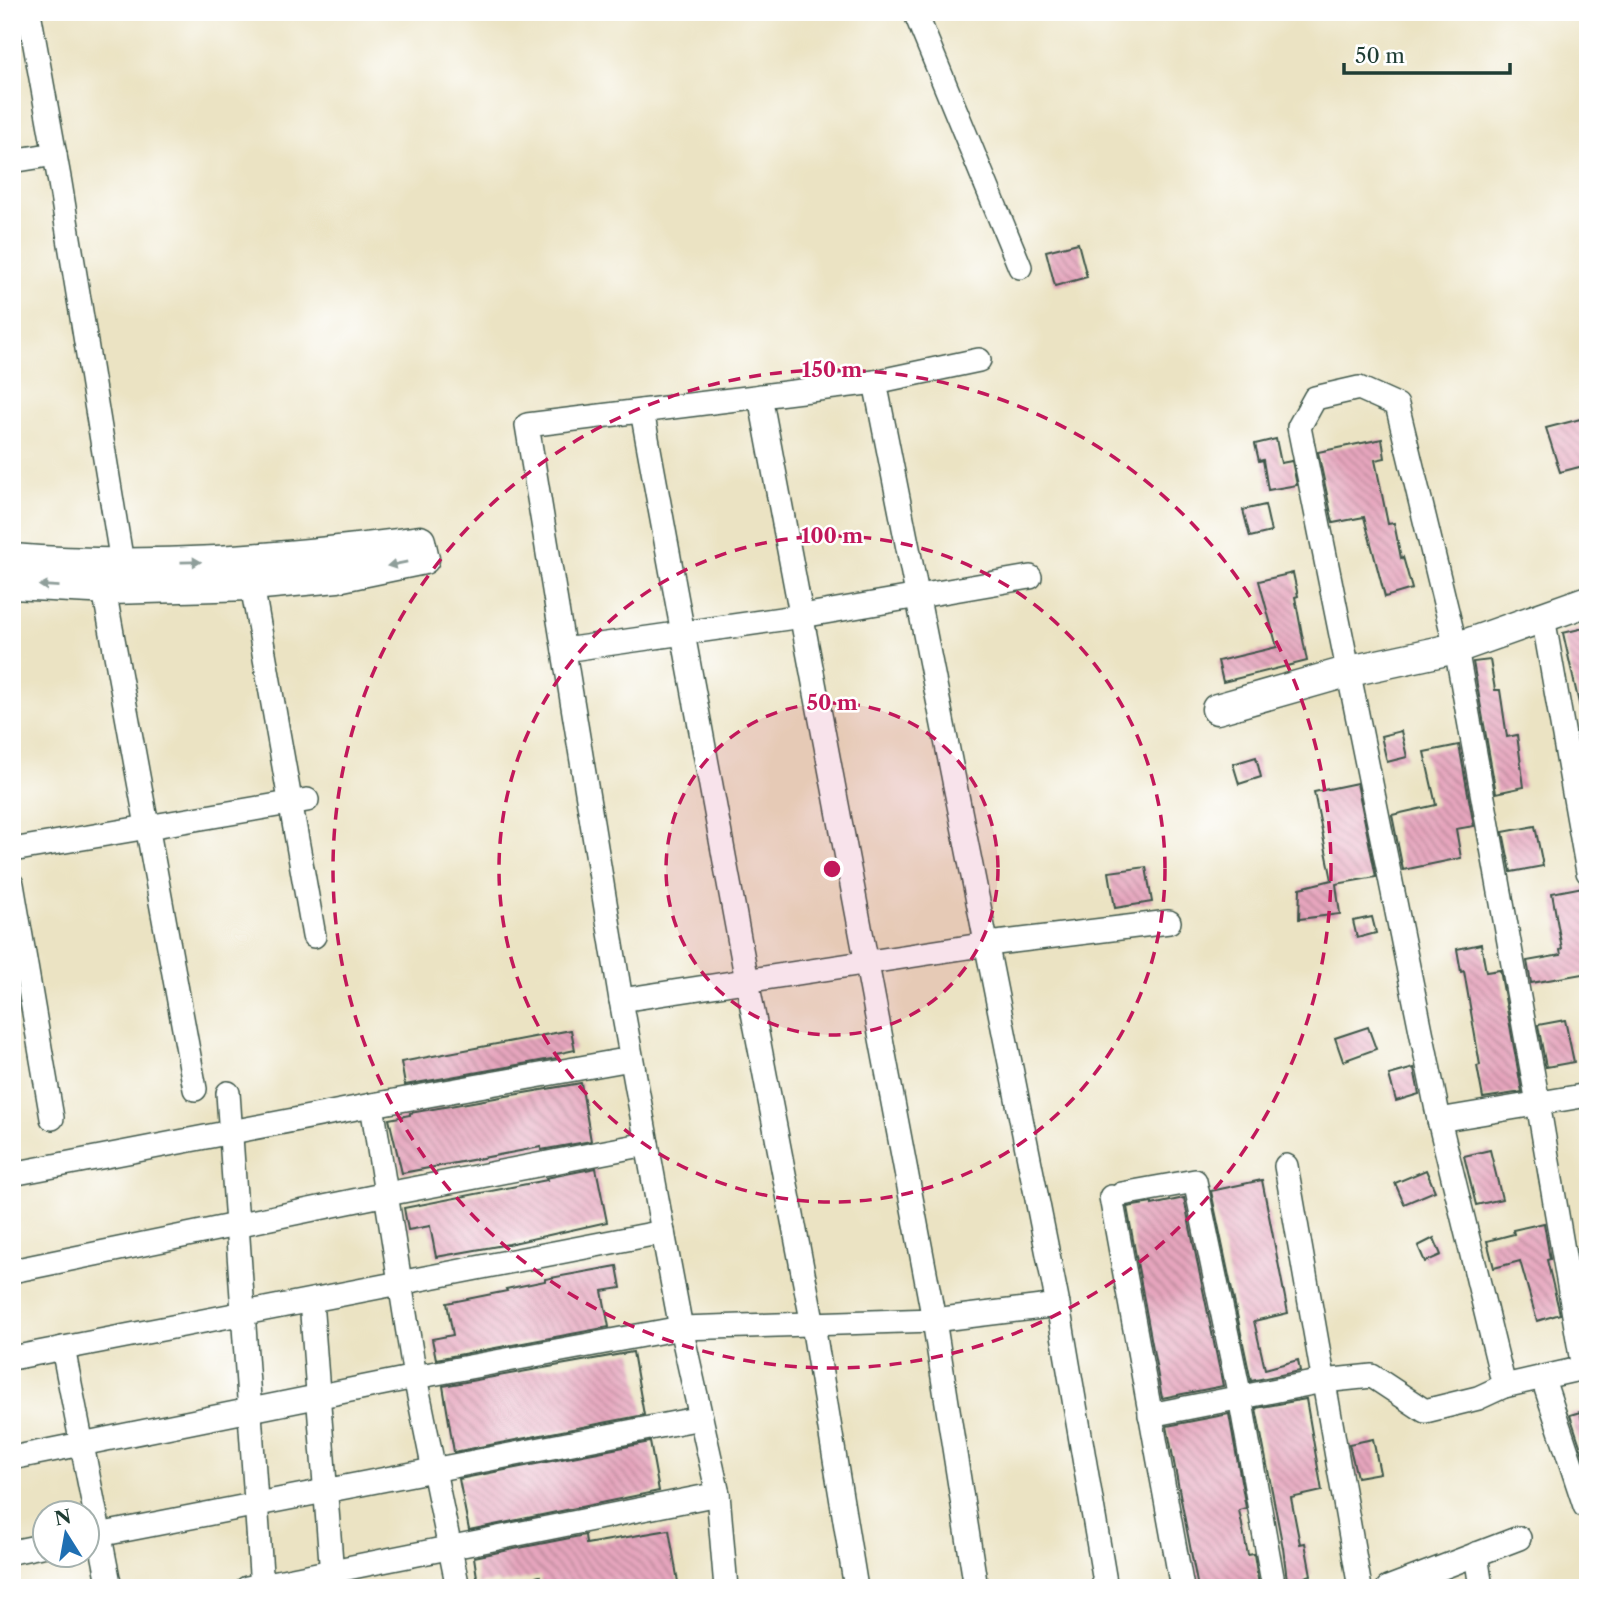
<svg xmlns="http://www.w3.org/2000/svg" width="1600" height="1600" font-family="'Libre Caslon Text',serif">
  <defs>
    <pattern id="building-back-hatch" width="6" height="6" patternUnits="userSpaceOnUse" patternTransform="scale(1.75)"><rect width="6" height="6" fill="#e6a5bd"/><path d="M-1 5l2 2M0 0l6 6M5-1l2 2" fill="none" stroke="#ba889a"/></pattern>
  </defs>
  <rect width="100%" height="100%" fill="#fff"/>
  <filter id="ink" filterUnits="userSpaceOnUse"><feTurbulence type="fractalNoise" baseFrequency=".0143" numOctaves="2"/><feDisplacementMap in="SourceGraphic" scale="14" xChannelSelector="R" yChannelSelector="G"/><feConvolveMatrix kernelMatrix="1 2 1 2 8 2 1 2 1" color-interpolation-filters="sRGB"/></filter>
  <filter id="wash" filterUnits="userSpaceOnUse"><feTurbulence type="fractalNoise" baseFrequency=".00686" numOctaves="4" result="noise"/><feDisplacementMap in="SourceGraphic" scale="28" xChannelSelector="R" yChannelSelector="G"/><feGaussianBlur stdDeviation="1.57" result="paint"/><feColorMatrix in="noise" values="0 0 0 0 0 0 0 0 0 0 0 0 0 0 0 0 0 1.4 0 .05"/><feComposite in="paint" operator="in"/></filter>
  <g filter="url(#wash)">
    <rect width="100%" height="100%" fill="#ebe3c3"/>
    <g id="blocks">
      <g fill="url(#building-back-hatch)">
        <path d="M 1078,243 L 1087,277 L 1055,286 L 1046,251 Z"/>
        <path d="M 1588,417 L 1588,442 L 1582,444 L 1587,465 L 1560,472 L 1546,428 Z"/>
        <path d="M 1276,439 L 1281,463 L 1292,461 L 1297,485 L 1268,490 L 1263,460 L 1259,461 L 1255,444 Z"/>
        <path d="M 1382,439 L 1385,458 L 1375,460 L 1388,524 L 1394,523 L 1401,558 L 1403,557 L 1412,589 L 1385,597 L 1364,517 L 1333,523 L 1318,452 Z"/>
        <path d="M 1265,505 L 1271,532 L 1250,537 L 1243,510 Z"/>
        <path d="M 1293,573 L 1298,596 L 1295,597 L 1307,661 L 1223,682 L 1218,661 L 1277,647 L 1259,581 Z"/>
        <path d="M 1588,627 L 1588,707 L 1580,708 L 1563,633 Z"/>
        <path d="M 1490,660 L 1495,690 L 1500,690 L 1507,737 L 1517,735 L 1524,787 L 1496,793 L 1473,662 Z"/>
        <path d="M 1401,731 L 1407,757 L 1387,762 L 1381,736 Z"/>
        <path d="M 1459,745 L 1474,826 L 1456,829 L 1461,858 L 1403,870 L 1392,815 L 1436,805 L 1424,752 Z"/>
        <path d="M 1256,757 L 1261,777 L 1239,784 L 1233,764 Z"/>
        <path d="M 1357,783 L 1376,877 L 1336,884 L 1340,914 L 1299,919 L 1300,888 L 1332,880 L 1314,792 Z"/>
        <path d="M 1535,826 L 1543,866 L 1511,872 L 1503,832 Z"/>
        <path d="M 1146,867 L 1152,902 L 1115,908 L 1109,872 Z"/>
        <path d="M 1588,886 L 1588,973 L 1531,983 L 1527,961 L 1561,955 L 1560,950 L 1562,949 L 1552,893 Z"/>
        <path d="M 1372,917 L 1376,933 L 1357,938 L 1353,921 Z"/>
        <path d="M 1481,944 L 1486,972 L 1500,970 L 1522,1092 L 1483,1098 L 1477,1066 L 1480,1065 L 1464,971 L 1461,972 L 1457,949 Z"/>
        <path d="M 1565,1020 L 1574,1062 L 1546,1067 L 1538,1025 Z"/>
        <path d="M 1368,1027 L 1376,1049 L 1343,1061 L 1335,1038 Z"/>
        <path d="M 571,1030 L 575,1050 L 556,1054 L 557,1058 L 405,1085 L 401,1062 Z"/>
        <path d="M 1414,1068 L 1419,1094 L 1396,1101 L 1389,1075 Z"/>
        <path d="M 581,1083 L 591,1141 L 541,1150 L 541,1147 L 520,1151 L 402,1173 L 389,1119 L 410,1115 L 410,1113 Z"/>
        <path d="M 1490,1150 L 1502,1199 L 1476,1205 L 1464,1156 Z"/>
        <path d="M 596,1168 L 607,1222 L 509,1244 L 436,1257 L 430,1226 L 408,1230 L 404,1208 L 547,1180 L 546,1178 Z"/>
        <path d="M 1426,1170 L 1435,1191 L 1404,1204 L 1395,1183 Z"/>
        <path d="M 1262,1180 L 1288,1313 L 1254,1321 L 1265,1369 L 1298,1360 L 1300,1371 L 1251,1381 L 1211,1191 Z"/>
        <path d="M 1184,1198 L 1223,1386 L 1162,1398 L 1127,1207 L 1152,1203 L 1152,1205 Z"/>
        <path d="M 1544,1223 L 1550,1259 L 1547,1260 L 1560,1314 L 1537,1321 L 1520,1261 L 1494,1268 L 1487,1241 L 1514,1234 L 1513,1230 Z"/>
        <path d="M 1434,1238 L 1441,1255 L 1425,1262 L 1418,1246 Z"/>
        <path d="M 617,1266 L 621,1288 L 602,1291 L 609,1327 L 436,1359 L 432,1339 L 453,1335 L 447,1303 L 507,1291 L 506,1289 L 545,1281 L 545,1279 Z"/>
        <path d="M 633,1352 L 644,1415 L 454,1452 L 443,1386 Z"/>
        <path d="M 1306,1399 L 1322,1491 L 1291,1498 L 1300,1544 L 1305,1543 L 1311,1575 L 1305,1577 L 1307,1588 L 1288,1588 L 1283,1548 L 1256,1408 Z"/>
        <path d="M 1580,1412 L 1588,1446 L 1588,1470 L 1570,1415 Z"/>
        <path d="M 1229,1414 L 1246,1508 L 1239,1510 L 1248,1555 L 1254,1554 L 1259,1585 L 1246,1588 L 1198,1588 L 1167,1426 Z"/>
        <path d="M 1373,1439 L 1380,1473 L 1357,1477 L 1349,1444 Z"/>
        <path d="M 650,1442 L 659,1491 L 469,1530 L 459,1479 Z"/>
        <path d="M 669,1530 L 678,1582 L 658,1586 L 658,1588 L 542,1588 L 540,1576 L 500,1584 L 499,1581 L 478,1584 L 474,1557 L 585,1535 L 586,1544 Z"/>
      </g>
    </g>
  </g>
  <g filter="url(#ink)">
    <use href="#blocks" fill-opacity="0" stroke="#3e5649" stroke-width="2"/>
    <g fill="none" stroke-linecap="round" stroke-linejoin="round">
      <defs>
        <g id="minor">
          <path d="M 29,12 L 60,183 L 122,563"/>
          <path d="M 915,12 L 1020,267"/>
          <path d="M 12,161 L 55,154"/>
          <path d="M 875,382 L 1058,1305 L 1106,1588"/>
          <path d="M 760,396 L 934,1320 L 976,1588"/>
          <path d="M 642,411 L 747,981 L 813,1325 L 856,1588"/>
          <path d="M 101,573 L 195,1089"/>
          <path d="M 252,585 L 314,936"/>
          <path d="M 1543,617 L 1588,872"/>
          <path d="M 564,650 L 802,616 L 1030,577"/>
          <path d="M 12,850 L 307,800"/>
          <path d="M 12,884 L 52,1118"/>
          <path d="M 621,1000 L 988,944 L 1169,922"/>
          <path d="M 228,1093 L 262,1588"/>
          <path d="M 372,1105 L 415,1377 L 458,1588"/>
          <path d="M 1439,1120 L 1588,1095"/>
          <path d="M 1286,1166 L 1360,1588"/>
          <path d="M 12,1174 L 372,1105 L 631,1059"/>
          <path d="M 1122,1194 L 1195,1181 L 1240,1397 L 1274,1588"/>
          <path d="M 1111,1197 L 1182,1588"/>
          <path d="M 663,1232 L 621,1000 L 527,425 L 875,382 L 979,360"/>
          <path d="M 12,1271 L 387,1194 L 647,1144"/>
          <path d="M 311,1301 L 333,1588"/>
          <path d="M 63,1348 L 110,1588"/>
          <path d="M 12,1358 L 663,1232 L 681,1328 L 718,1494 L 726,1588"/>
          <path d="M 1543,1379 L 1585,1506"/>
          <path d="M 1504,1386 L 1439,1120 L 1299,427 L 1315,398 L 1359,388 L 1397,405 L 1456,648 L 1538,1103 L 1583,1368"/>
          <path d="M 1150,1415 L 1323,1381 L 1372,1376 L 1425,1411 L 1478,1398 L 1504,1386 L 1588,1367"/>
          <path d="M 12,1458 L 415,1377 L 681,1328 L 934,1320 L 1058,1305"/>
          <path d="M 88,1537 L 701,1418"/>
          <path d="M 12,1552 L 46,1545"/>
          <path d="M 1476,1554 L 1481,1588"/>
          <path d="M 247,1588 L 718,1494"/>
          <path d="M 1388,1588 L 1519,1538"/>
        </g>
        <g id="tertiary">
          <path d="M 12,559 C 149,570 285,559 420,541 L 424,559 L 337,577 L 252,585 L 111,589 L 12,584"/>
          <path d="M 1217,709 L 1350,671 L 1456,648 L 1588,601"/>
        </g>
      </defs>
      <use href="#minor" stroke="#3e5649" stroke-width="26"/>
      <use href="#tertiary" stroke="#3e5649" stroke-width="33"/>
      <use href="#minor" stroke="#fff" stroke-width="23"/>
      <use href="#tertiary" stroke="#fff" stroke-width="30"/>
    </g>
    <defs><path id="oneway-solid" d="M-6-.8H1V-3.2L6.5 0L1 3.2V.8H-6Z" transform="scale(1.75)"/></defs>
    <g fill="#8f9e9a">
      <use href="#oneway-solid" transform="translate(191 562) rotate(-1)"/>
      <use href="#oneway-solid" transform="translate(397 564) rotate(168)"/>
      <use href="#oneway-solid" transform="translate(49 586) rotate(-177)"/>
    </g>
  </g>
  <circle cx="832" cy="869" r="166" fill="#c2185b" fill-opacity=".12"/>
  <g fill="none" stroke="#c2185b" stroke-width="3.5" stroke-dasharray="12 9">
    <circle cx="832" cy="869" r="166"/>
    <circle cx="832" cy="869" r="333"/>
    <circle cx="832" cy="869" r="499"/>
  </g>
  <circle cx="832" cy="869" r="10" fill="#c2185b" stroke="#fff" stroke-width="3.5"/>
  <g font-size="21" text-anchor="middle" font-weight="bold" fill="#c2185b" stroke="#fff" stroke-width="5" stroke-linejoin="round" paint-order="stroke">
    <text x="832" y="377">150 m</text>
    <text x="832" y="543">100 m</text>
    <text x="832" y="710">50 m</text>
  </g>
  <rect width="1600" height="1600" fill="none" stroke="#fff" stroke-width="42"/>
  <g transform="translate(66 1534) rotate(349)"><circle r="33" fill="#ffffff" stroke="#a5b1ae" stroke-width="2"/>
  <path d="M0-5L12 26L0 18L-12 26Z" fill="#1f6fb2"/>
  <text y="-10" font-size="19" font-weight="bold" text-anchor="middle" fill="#1f3d34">N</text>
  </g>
  <path d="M1344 63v10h166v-10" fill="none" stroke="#1f3d34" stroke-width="3.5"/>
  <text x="1355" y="63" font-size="21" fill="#1f3d34" stroke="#ffffff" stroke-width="5" paint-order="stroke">50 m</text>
</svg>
